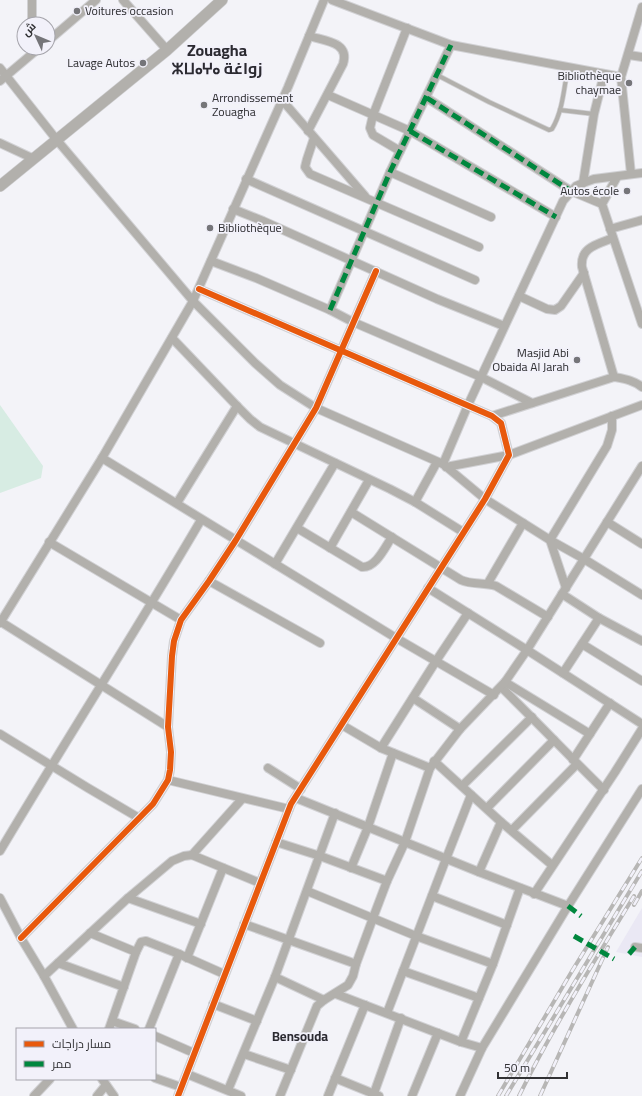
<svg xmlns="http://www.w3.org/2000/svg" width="642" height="1096" font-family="Georgia,Cairo,'Noto Sans Tifinagh',serif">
  <rect width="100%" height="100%" fill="#f3f3f8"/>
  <path fill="#eae8f4" d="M 642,908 L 642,957 L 616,952 Z"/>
  <path fill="#d7ece3" d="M 0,405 L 43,466 L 41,478 L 0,493 Z"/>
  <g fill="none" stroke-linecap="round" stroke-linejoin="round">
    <defs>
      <g id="service">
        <path d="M 437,75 L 489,102 L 549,130 L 552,129 C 563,111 564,87 568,67"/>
        <path d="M 560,110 L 594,114"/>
      </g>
      <g id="minor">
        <path d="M 123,0 L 167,50"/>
        <path d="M 332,0 L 451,45 L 621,77 L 642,7"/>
        <path d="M 32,24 L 32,0"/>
        <path d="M 48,41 L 96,0"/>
        <path d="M 629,55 L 642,57"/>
        <path d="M 0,68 L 56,139 L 193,301 L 255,363 L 280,385 L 316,408 L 443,464 L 485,499 L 550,540 L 584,559 L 642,595"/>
        <path d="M 621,77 L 631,174"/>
        <path d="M 0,81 L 39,48"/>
        <path d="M 328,95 L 410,131 L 556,217"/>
        <path d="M 427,98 L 571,191 L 602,204"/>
        <path d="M 282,100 L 365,196"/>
        <path d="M 308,131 L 343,64 C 350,42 325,41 309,36"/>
        <path d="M 314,138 L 307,159 L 305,167 L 310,174 L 479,247"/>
        <path d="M 0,143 L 32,158"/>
        <path d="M 400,151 L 373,135 L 370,128 L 373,115 L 407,28"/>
        <path d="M 390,172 L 491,217"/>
        <path d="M 617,177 L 602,204 L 642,324"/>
        <path d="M 246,179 L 475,280"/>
        <path d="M 583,183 L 594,114 L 604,74"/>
        <path d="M 233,209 L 263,221 L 437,299 L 504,326"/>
        <path d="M 610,229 L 642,220"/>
        <path d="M 613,238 C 598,244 580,247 582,267 L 614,377"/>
        <path d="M 211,261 L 256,278 L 330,310 L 353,322 L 481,377 L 532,403"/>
        <path d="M 519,296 L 547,309 L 555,310 L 561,306 L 584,273"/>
        <path d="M 330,310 L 390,172 L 451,45"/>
        <path d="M 172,338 L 237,406 L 250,419 L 260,427 L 390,489 L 415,502 L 463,532"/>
        <path d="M 492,416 L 614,377 C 625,379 633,380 642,387"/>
        <path d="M 102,458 L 396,638 L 494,695"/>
        <path d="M 443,464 L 468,405 L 563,201 L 576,186 L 583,183 L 594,179 L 642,173"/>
        <path d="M 446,467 L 509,455 L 642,405"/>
        <path d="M 415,502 L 437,462"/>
        <path d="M 177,503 L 237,406"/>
        <path d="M 351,512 L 461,580 C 472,585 484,582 496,586 L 548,617"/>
        <path d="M 607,522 L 642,544"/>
        <path d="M 297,528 L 362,567 C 376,568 385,547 392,537"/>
        <path d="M 49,542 L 181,620"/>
        <path d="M 330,548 L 369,480"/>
        <path d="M 275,564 L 335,463"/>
        <path d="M 209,581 L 320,643"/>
        <path d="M 488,583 L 523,523"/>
        <path d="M 428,588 L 527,650 L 642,724"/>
        <path d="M 566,588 L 550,540 L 607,446 L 612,430 L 612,416"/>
        <path d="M 562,594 L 599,618 L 642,641"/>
        <path d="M 1,622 L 168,727"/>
        <path d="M 0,623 L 102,458 L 193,301 L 288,87 L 324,0"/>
        <path d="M 582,644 L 642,681"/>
        <path d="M 563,673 L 599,618"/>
        <path d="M 505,682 L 590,734"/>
        <path d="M 501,687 C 536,721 569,756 604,790"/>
        <path d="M 413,698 L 460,729"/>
        <path d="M 342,725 L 381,748 L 430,768"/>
        <path d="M 0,734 L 88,788 L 139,818"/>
        <path d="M 381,748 L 436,661 L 468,613"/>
        <path d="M 573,760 L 610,703"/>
        <path d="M 434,761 L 501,822 L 552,865"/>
        <path d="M 268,768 L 301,789"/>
        <path d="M 168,780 L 289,809"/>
        <path d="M 462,786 L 532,717"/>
        <path d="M 296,798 L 479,872 L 568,906"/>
        <path d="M 487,808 L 554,740"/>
        <path d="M 512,830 L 577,764"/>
        <path d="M 276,842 L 320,856 L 387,881"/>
        <path d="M 0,851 C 66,740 136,631 201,520"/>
        <path d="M 192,855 L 242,799"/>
        <path d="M 351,868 L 368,827 L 393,753"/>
        <path d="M 479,872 L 501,822"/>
        <path d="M 307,891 L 416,936 L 493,964"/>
        <path d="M 534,894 L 615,772 L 642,729"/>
        <path d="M 432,896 L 507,925"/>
        <path d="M 0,898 L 21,938 L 44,976 L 73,1029"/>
        <path d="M 128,898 L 201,924"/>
        <path d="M 244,924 L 356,964"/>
        <path d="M 90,933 L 136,952"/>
        <path d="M 21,938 L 153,804 L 168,780 L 170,770 L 171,752 L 168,727 L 172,656 L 174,641 L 181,620 L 209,581 L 236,540 L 316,408 L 376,271"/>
        <path d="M 635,947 L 642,948"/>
        <path d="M 187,958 L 223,868"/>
        <path d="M 58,963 L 124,987"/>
        <path d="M 403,971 L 479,998"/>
        <path d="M 44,976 L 128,898 L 172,861 L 184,856 L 192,855 L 260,883"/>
        <path d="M 275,977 L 324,1000"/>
        <path d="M 336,994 L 461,1042 L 482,1048"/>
        <path d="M 213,1004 L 257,1021"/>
        <path d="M 387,1013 L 446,859 L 471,795"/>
        <path d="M 112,1021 L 135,1029"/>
        <path d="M 109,1029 L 136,952 L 141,942 L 146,941 L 179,954 L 224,974"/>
        <path d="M 149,1029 L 179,954"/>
        <path d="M 155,1036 L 194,1053"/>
        <path d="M 461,1042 L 493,964 L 520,888"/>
        <path d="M 244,1054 L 291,1070"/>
        <path d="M 187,1074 L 241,1096"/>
        <path d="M 155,1078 L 181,1087"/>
        <path d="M 335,1078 L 379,1096"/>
        <path d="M 102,1079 L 114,1096"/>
        <path d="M 228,1090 L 275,977 L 335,813"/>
        <path d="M 34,1096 L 50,1079"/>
        <path d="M 97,1096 L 106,1085"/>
        <path d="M 178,1096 L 291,804 L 485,499 L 509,455 L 501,423 L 492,416 L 199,289"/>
        <path d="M 280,1096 L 317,1006 L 324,1000 L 348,985 L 353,976 L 356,964 L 373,918 L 387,881 L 405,842 L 430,768 L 460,729 L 505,682 L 527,650 L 642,466"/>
        <path d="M 328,1096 L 365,1005"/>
        <path d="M 373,1096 L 401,1018"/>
        <path d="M 412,1096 L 438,1033"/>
        <path d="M 460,1096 L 482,1048 L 568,906 L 642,789"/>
      </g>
      <path id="secondary" d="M 0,186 L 167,50 L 222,0"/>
    </defs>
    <use href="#service" stroke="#d1d1d4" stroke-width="5.5"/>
    <use href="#minor" stroke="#d1d1d4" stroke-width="10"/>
    <use href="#secondary" stroke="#d1d1d4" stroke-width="12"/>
    <use href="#service" stroke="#b2b0ac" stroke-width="4"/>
    <use href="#minor" stroke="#b2b0ac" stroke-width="8"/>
    <use href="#secondary" stroke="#b2b0ac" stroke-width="11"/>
    <defs>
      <g id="rail">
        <path d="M 634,905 L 642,891"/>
        <path d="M 498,1096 L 572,971 L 642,858"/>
        <path d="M 506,1096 L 642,871"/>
        <path d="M 519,1096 C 553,1027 594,962 634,896"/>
        <path d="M 540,1096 L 608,947"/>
      </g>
    </defs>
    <use href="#rail" stroke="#b7b6b5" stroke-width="4"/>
    <use href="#rail" stroke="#f2f1fa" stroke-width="2.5" stroke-dasharray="8" stroke-linecap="butt"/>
    <g stroke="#00873e" stroke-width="5" stroke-dasharray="10 5" stroke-linecap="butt">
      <path d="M 427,98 L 571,191"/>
      <path d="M 410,131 L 556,217"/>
      <path d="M 330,310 L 390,172 L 451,45"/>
      <path d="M 568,906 L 581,916"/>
      <path d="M 574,936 L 614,959"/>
      <path d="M 629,954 L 635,947"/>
    </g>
    <defs>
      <g id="cycleway">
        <path d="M 21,938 L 153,804 L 168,780 L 170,770 L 171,752 L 168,727 L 172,656 L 174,641 L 181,620 L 209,581 L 236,540 L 316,408 L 376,271"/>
        <path d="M 178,1096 L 291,804 L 485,499 L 509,455 L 501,423 L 492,416 L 199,289"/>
      </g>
    </defs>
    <use href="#cycleway" stroke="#f2f1fa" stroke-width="8"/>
    <use href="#cycleway" stroke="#e8590c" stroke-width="6"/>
  </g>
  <g fill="#757579" stroke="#f2f1fa" stroke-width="1.5">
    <circle cx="77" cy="11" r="4"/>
    <circle cx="143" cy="63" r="4"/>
    <circle cx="629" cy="83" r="4"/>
    <circle cx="204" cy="105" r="4"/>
    <circle cx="627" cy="191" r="4"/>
    <circle cx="210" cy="228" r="4"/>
    <circle cx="577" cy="360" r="4"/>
  </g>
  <g text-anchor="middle" stroke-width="3.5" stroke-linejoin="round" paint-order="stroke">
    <g font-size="12" fill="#313134" stroke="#f2f1fa" text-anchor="end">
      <text x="85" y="15" text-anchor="start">Voitures occasion</text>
      <text x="135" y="67">Lavage Autos</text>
      <text x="621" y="80">Bibliothèque<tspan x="621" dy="14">chaymae</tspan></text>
      <text x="212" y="102" text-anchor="start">Arrondissement<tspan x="212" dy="14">Zouagha</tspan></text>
      <text x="619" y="195">Autos école</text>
      <text x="218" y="232" text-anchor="start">Bibliothèque</text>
      <text x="569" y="357">Masjid Abi<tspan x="569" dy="14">Obaida Al Jarah</tspan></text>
    </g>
    <g font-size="13" font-weight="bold" fill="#2b2a31" stroke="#f2f1fa">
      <text x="300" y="1041">Bensouda</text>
    </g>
    <g font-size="16" font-weight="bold" fill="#2b2a31" stroke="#f2f1fa">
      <text x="217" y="56">Zouagha<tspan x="217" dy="18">ⵣⵡⴰⵖⴰ زواغة</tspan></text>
    </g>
  </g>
  <rect x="16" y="1028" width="140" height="52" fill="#f2f1fa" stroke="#a5a4ab"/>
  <rect x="24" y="1041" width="20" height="6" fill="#e8590c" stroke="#a5a4ab"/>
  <text x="52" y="1048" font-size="12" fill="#313134">مسار دراجات</text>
  <rect x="24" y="1061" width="20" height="6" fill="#00873e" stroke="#a5a4ab"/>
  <text x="52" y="1068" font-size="12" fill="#313134">ممر</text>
  <g transform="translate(36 36) rotate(314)"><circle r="19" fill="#f2f1fa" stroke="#a5a4ab"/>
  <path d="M0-3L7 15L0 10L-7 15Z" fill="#757579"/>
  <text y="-6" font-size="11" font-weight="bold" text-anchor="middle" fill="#313134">ش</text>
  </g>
  <path d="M498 1072v6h69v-6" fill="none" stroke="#313134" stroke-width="2"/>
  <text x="504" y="1072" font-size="12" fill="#313134" stroke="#f2f1fa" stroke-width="3" paint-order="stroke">50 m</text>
</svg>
